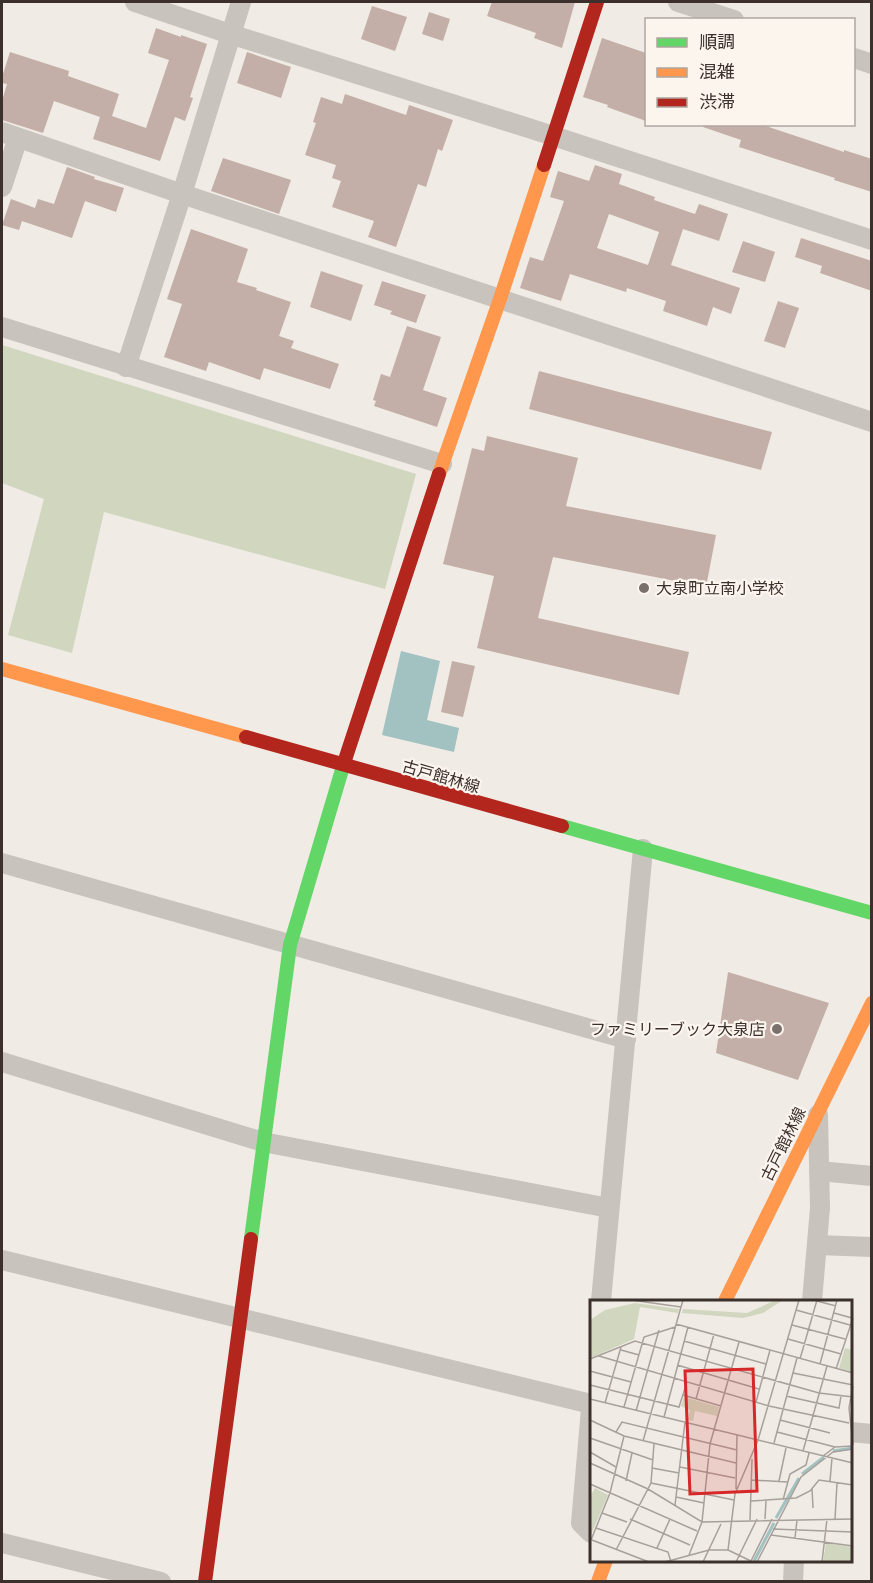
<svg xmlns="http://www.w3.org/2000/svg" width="873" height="1583" font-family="'Roboto Condensed','Noto Sans JP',sans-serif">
  <rect width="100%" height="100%" fill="#f0ebe5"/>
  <path fill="#d1d6bf" d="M 2,345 L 416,474 L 385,589 L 104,512 L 72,653 L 8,635 L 44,499 L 2,483 Z"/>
  <path fill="#a1c2c1" d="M 401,651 L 440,661 L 427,720 L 459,728 L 454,752 L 382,735 Z"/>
  <g fill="#c3afa7" fill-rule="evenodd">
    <path d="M 492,2 L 575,2 L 562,48 L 534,38 L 536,33 L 487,16 Z"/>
    <path d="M 372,6 L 407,17 L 395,51 L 361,39 Z"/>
    <path d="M 429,12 L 450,19 L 443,41 L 422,34 Z"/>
    <path d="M 156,28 L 181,37 L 181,35 L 207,44 L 190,97 L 193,98 L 185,121 L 175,117 L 160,161 L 93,139 L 100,117 L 54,101 L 43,133 L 2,120 L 2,101 L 7,84 L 2,83 L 2,77 L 10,52 L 69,71 L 68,76 L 119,94 L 112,116 L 146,128 L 169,60 L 148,53 Z"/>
    <path d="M 602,38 L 646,53 L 646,121 L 607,107 L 608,105 L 583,97 Z"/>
    <path d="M 247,52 L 291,67 L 281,98 L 237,83 Z"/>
    <path d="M 345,94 L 406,115 L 409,105 L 453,120 L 442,151 L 438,149 L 426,187 L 418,184 L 396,247 L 368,237 L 374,221 L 332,207 L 341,181 L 332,178 L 336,165 L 305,155 L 316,123 L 313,122 L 321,97 L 342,104 Z"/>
    <path d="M 704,124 L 760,124 L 844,152 L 844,150 L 872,159 L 872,192 L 834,180 L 835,178 L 739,147 L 741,140 L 703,127 Z"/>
    <path d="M 223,158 L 291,180 L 279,214 L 211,191 Z"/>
    <path d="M 595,165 L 622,174 L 619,184 L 655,197 L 654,200 L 695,214 L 699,204 L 728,214 L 719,241 L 683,229 L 671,265 L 740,288 L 731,314 L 713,307 L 707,326 L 663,311 L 666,301 L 627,288 L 626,292 L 570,274 L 561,301 L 520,288 L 530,257 L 543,261 L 564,201 L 550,197 L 558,171 L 589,181 ZM 609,214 L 659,232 L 648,265 L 597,248 Z"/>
    <path d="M 67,167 L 95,177 L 94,179 L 124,188 L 116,212 L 85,201 L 72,238 L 22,221 L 19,230 L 2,225 L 11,199 L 35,208 L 38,199 L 54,204 Z"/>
    <path d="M 191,229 L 248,249 L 237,282 L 257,288 L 256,290 L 291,302 L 279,336 L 294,341 L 291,348 L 339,364 L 330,389 L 264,368 L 260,380 L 209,362 L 206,371 L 164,357 L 182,304 L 167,299 Z"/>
    <path d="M 801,238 L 872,261 L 872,291 L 820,273 L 822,266 L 795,257 Z"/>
    <path d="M 743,241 L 775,252 L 765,282 L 732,272 Z"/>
    <path d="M 321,271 L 363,285 L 351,321 L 310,307 Z"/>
    <path d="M 382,281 L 426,295 L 416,323 L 390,314 L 392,311 L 374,305 Z"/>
    <path d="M 778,301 L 799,308 L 785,348 L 764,341 Z"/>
    <path d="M 407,326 L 441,337 L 423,390 L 447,398 L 437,427 L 374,406 L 376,401 L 373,400 L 381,374 L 390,377 Z"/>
    <path d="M 539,371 L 772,432 L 761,470 L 529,409 Z"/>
    <path d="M 487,436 L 578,458 L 566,506 L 716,535 L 706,587 L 553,557 L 538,618 L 689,652 L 679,695 L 477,648 L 494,576 L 443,564 L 472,448 L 484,451 Z"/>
    <path d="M 452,661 L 475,666 L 463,717 L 441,712 Z"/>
    <path d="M 728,972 L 829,1003 L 798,1080 L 716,1053 Z"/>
  </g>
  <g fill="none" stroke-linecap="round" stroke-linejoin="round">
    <g stroke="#c9c3be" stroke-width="20">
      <path d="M 135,2 L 230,34 L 541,132 L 872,240"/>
      <path d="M 678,2 L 734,20"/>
      <path d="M 854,58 L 872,64"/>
      <path d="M 2,132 L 182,194 L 872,422"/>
      <path d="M 2,187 L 18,138"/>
      <path d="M 2,327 L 442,464"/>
      <path d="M 126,367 L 182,194 L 241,2"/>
      <path d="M 2,863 L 626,1039"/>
      <path d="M 2,1062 L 263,1142 L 609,1208"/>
      <path d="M 819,1171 L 872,1176"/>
      <path d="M 817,1245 L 872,1247"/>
      <path d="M 2,1260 L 591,1404"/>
      <path d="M 601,1301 L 643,849"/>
      <path d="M 812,1301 L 820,1208 L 818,1115"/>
      <path d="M 591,1409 L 581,1523 L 591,1533"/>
      <path d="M 850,1432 L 872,1434"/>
      <path d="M 2,1543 L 161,1582"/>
      <path d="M 793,1582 L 794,1560"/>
    </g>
    <g stroke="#63d668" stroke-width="14">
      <path d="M 562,826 L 872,913"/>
      <path d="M 251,1239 L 290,945 L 344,763"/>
    </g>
    <g stroke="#ff974d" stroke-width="14">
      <path d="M 439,474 L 500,299 L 544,165"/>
      <path d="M 2,669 L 246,737"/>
      <path d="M 725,1301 L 872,1003"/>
      <path d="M 598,1582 L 606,1560"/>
    </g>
    <g stroke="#b3261e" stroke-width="14">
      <path d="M 544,165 L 597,2"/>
      <path d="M 246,737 L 562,826"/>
      <path d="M 344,763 L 439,474"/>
      <path d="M 205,1582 L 251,1239"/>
    </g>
  </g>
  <g fill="#7a716c" stroke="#fbf5ee" stroke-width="2">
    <circle cx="644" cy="588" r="6"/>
    <circle cx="777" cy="1029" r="6"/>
  </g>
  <g text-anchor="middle" stroke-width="4.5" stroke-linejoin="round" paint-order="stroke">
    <g font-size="16" fill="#3b302b" stroke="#fbf5ee" text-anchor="start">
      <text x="656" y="594">大泉町立南小学校</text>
      <text x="765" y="1035" text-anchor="end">ファミリーブック大泉店</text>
    </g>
    <g font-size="16" fill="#3b302b" stroke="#fbf5ee">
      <text transform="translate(441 776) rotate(16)" y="6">古戸館林線</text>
      <text transform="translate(783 1144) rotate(-64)" y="6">古戸館林線</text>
    </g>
  </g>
  <g transform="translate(590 1300)">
    <rect width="262" height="262" fill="#f0ebe5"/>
    <path d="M 186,0 L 193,0 L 173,13 L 153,18 L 92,13 L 93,9 L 157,13 ZM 45,3 L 89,9 L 88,13 L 50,7 L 44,39 L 0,58 L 0,20 L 15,10 ZM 255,48 L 262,50 L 262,72 L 249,68 ZM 94,97 L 129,107 L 127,116 L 105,111 L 103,121 L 98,120 L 100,110 L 91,106 ZM 5,188 L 18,195 L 0,237 L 0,197 ZM 236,243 L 262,247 L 262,262 L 233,262 Z" fill="#d1d6bf"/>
    <path fill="none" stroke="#a1c2c1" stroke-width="3" d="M 243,151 L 263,148M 212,174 L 234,157M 186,218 L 209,178M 164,261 L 184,223"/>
    <path fill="none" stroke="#a8a09b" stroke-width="1.5" d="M 41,0 L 91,7M 209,0 L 168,140 L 263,163M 227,1 L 246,6M 206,10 L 260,25M 244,13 L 262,18M 86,24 L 263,73M 202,25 L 255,39M 198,39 L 251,54M 94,41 L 176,64M 31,50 L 49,55M 9,56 L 179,106 L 259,123M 0,59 L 45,41 L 229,93 L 263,97M 210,59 L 227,0M 230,64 L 247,0M 87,65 L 169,89M 246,69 L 263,18M 0,71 L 41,82M 203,73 L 263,85M 0,85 L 89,107 L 97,82M 263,86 L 259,108 L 263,145M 93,95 L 131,106M 196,96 L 249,108 L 251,96M 0,99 L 168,140 L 145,194 L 138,250 L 163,262M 106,99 L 124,34M 166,102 L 180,50M 15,103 L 31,47M 34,107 L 54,37 L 85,27M 46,111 L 69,30M 74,117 L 98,27M 0,120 L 34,136 L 146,163M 190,120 L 240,133M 26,132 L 32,122 L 147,150M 187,132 L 245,147M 0,138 L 63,160M 53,141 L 93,0M 184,143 L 207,58M 213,151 L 237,66M 0,152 L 26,167M 233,156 L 245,147 L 263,146M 0,163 L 58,189 L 112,222 L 120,144 L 149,42M 90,167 L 145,178M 62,168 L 89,173M 161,180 L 198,182M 36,181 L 42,153M 189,181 L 196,148M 240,181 L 242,158M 61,183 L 144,200M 0,184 L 107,231M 222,188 L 223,208M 146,189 L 147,135M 86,197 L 114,203M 193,200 L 200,174 L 216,165 L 219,153M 161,201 L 206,198 L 220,191 L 229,180 L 263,185M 85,205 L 95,122M 12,213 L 37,222M 40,219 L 100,245M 175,219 L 176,201M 245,219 L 247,183M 160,220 L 162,159M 6,228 L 78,252 L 81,262M 183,229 L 263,232M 181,235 L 263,246M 205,238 L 207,220M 1,240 L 20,193 L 34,136M 2,240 L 59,262M 67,248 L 80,219M 26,250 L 61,183 L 64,144M 99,255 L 112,222 L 263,219M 161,261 L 182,219M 75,262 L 119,250 L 138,250M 113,262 L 131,224M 146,262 L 167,219M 167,262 L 211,177 L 243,152 L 263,149M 232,262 L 237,219"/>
    <path fill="#d62828" fill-opacity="0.15" stroke="#d62828" stroke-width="3" d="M 163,69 L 167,191 L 100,194 L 95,71 Z"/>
    <rect width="262" height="262" fill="none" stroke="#3b302b" stroke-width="3"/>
  </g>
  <rect width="873" height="1583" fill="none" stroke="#3b302b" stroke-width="6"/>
  <rect x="645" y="18" width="210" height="108" fill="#fbf5ee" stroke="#aea6a0" stroke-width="1.5"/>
  <rect x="657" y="38" width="30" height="9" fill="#63d668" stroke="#aea6a0" stroke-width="1.5"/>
  <text x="699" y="48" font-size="18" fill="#3b302b">順調</text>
  <rect x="657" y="68" width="30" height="9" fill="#ff974d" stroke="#aea6a0" stroke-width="1.5"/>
  <text x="699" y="78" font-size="18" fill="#3b302b">混雑</text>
  <rect x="657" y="98" width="30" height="9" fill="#b3261e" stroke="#aea6a0" stroke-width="1.5"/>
  <text x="699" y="108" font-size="18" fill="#3b302b">渋滞</text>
</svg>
